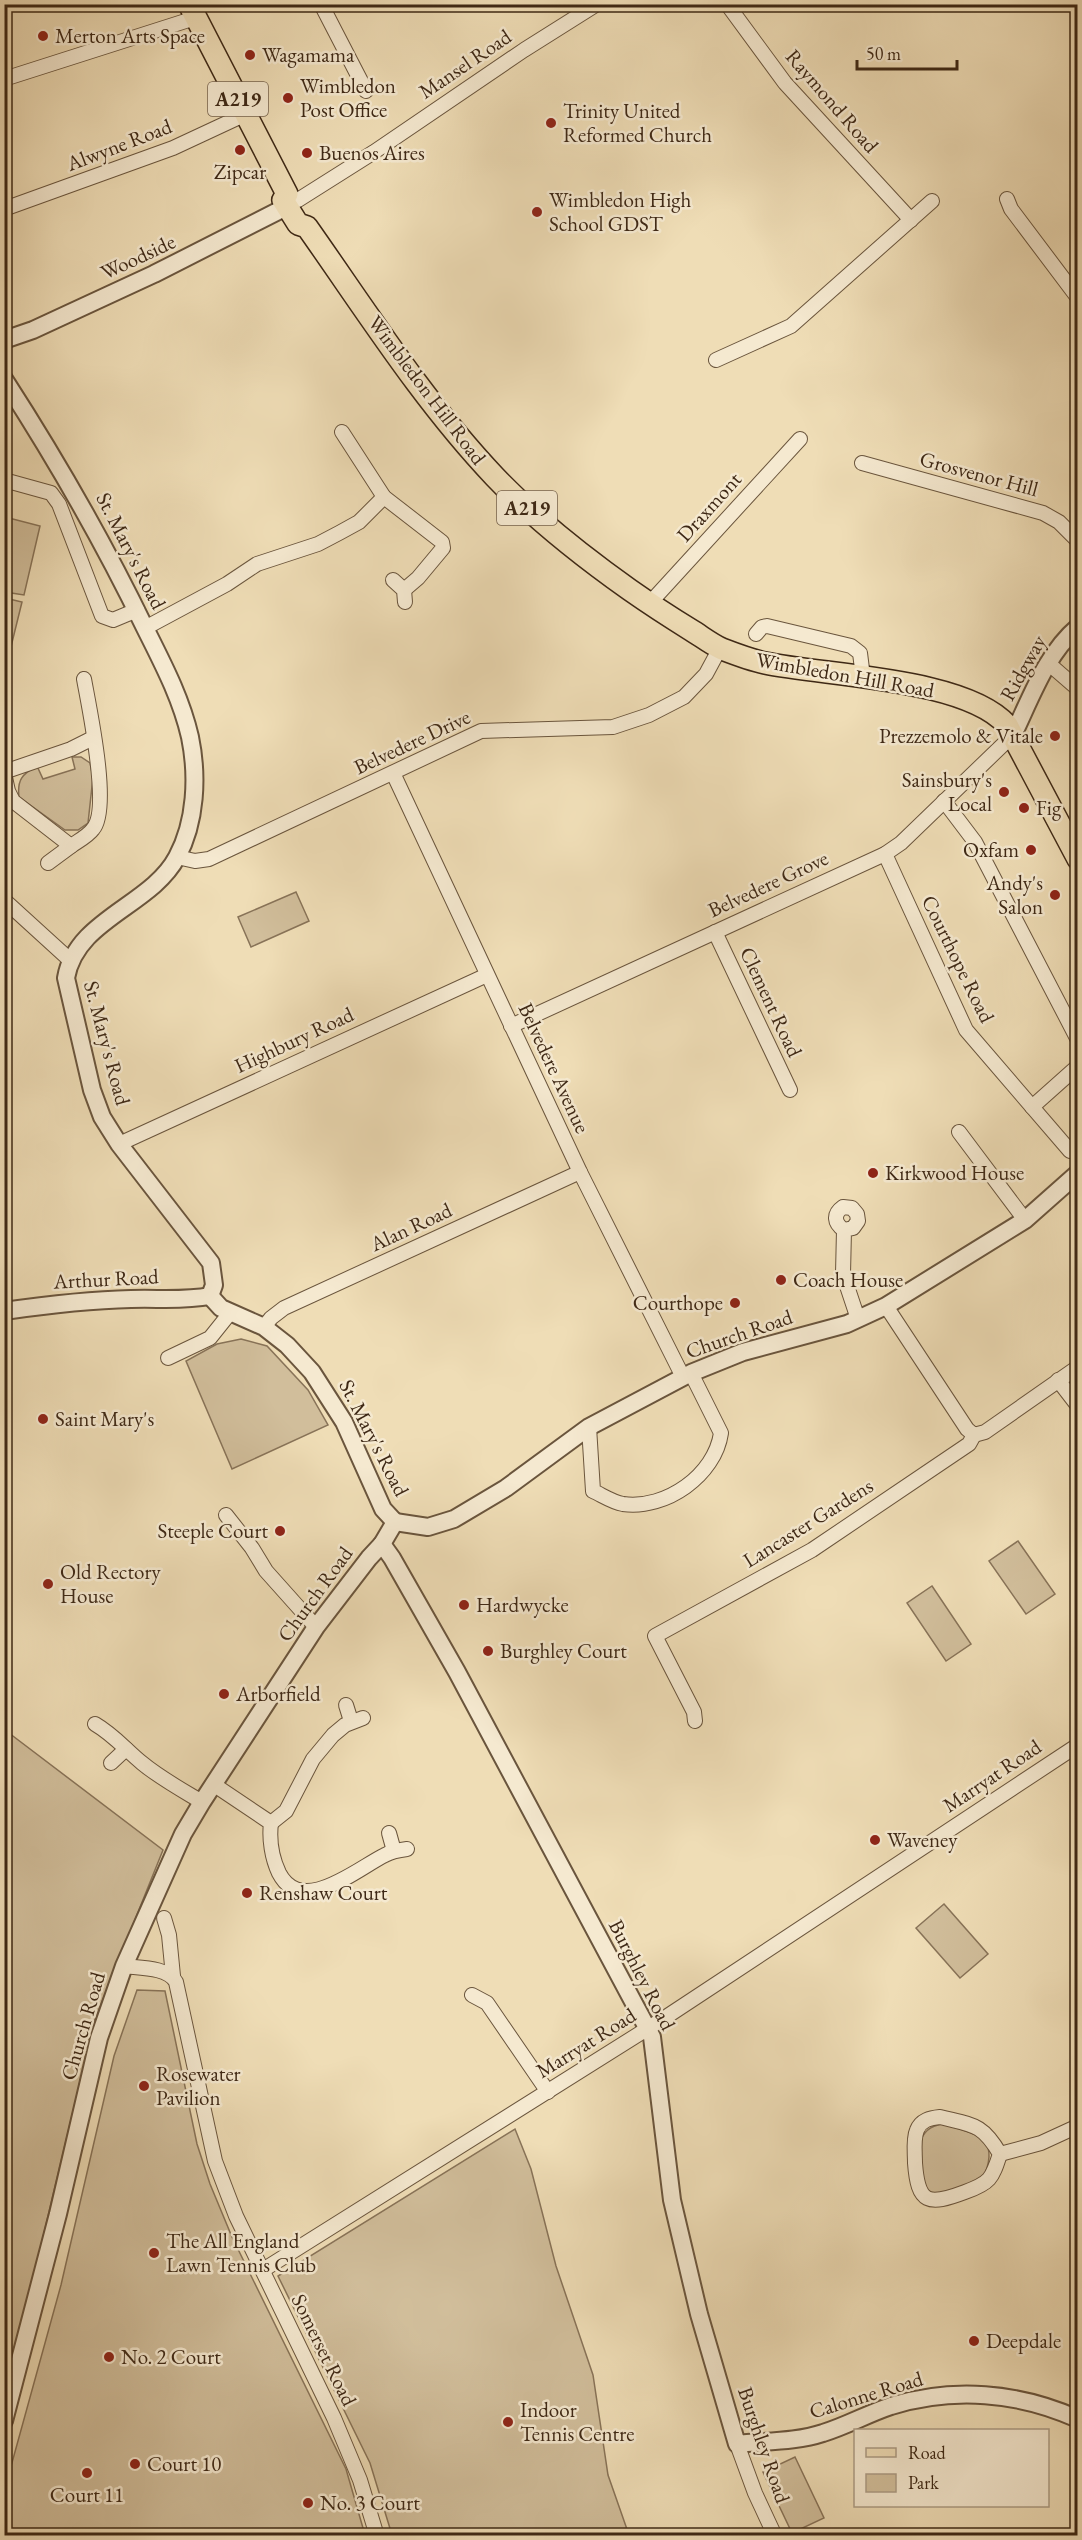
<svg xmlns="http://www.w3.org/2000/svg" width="1082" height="2540" font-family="'EB Garamond',serif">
  <rect width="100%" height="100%" fill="#efddb6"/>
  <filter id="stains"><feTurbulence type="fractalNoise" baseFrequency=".00333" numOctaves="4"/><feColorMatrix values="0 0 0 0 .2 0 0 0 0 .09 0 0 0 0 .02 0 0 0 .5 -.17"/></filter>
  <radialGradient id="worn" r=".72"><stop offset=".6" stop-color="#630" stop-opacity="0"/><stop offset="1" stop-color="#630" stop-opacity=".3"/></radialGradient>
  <g fill="#d1be9b" stroke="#887358" stroke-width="1.5">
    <path d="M 5,517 L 40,526 L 24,595 L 5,592 Z"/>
    <path d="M 5,598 L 22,602 L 5,671 L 4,671 Z"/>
    <path d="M 72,757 L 81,757 L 90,763 L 93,777 L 88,823 L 78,830 L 65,830 L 19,797 C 17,780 22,774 37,766 L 43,779 L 75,769 Z"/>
    <path d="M 296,892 L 309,921 L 251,947 L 238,917 Z"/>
    <path d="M 241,1339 L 267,1346 L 308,1390 L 328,1425 L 232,1469 L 186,1361 L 217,1344 Z"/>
    <path d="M 1018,1541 L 1055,1594 L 1026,1614 L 989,1561 Z"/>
    <path d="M 932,1586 L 971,1644 L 946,1661 L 907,1603 Z"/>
    <path d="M 5,1730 L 163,1850 L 95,2019 L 38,2258 L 5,2383 Z"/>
    <path d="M 944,1904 L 988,1954 L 960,1978 L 916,1928 Z"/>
    <path d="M 137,1990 L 165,1991 L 197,2144 L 210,2184 L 232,2237 L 346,2469 L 365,2535 L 5,2535 L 5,2488 L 61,2285 L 114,2056 Z"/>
    <path d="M 942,2124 C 978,2134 1002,2138 982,2181 L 940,2197 L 931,2193 L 922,2184 C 920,2160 911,2129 942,2124 Z"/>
    <path d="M 515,2129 L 531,2169 L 556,2266 L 593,2375 L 608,2475 L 629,2535 L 392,2535 L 370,2463 L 278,2276 Z"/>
    <path d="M 795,2457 L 824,2518 L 792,2533 L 763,2472 Z"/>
  </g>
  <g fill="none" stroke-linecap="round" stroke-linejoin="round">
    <defs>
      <g id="minor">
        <path d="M 321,4 L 366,91"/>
        <path d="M 727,4 L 785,83 L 911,220"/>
        <path d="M 4,79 L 195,18"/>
        <path d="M 1007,199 L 1011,209 L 1078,298"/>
        <path d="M 298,200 L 374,152 L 524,50 L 597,4"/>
        <path d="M 4,209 L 173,148 L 246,114"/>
        <path d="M 716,360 L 791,326 L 932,201"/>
        <path d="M 342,432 L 384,497 L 442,542 L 443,548 L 418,578 L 404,590"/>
        <path d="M 862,463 L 1043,513 L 1059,522 L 1078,541"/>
        <path d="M 4,480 L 51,493 L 59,504 L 102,616 L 113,620 L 137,610"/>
        <path d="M 393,580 L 404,590 L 405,602"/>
        <path d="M 649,604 L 800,439"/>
        <path d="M 145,628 L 227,584 L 257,564 L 318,544 L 339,533 L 359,522 L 384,497"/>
        <path d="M 756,634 L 762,627 L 767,626 L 851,646 L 860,653 L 863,677"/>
        <path d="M 1048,663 L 1078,689"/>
        <path d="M 4,772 L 71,749 L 93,738"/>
        <path d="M 4,773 L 8,791 L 13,801 L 71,846 C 78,841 88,836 93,829 C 111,809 89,707 84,679"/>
        <path d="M 393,773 L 580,1172 L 683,1377"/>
        <path d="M 944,801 L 975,842 L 1078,1040"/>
        <path d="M 885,854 L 966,1030 L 1070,1151 L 1078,1152"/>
        <path d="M 177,857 L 195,861 L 209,859 L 481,731 L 613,727 L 649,715 L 684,697 L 706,674 L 720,648"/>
        <path d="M 48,863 L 71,846"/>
        <path d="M 4,900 L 71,961"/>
        <path d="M 715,932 L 790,1090"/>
        <path d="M 511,1026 L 885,854 L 901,843 L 1013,735"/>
        <path d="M 1032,1107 L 1078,1066"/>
        <path d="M 959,1132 L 1025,1220"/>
        <path d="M 119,1144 L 487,975"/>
        <path d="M 844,1230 C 834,1223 833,1214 843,1207 L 852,1208 L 857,1214 L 858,1221 L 853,1228 L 844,1230 L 843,1274 L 858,1319"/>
        <path d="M 886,1306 L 967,1429 L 974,1435 L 985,1432 L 1078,1367"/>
        <path d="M 264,1327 L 271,1318 L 284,1308 L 580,1172"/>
        <path d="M 168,1358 L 210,1338 L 230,1313"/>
        <path d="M 1058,1380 L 1078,1406"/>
        <path d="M 589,1427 L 593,1491 C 602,1495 612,1502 623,1504 C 666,1510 715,1475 721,1433 L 691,1373"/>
        <path d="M 226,1515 L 252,1548 L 266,1571 L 316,1627"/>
        <path d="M 346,1705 L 351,1721"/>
        <path d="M 695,1721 L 694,1712 L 655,1636 L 812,1550 L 969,1444 L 974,1435"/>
        <path d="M 95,1724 C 114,1735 126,1750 142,1763 C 160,1778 182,1790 202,1802"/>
        <path d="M 111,1763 L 126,1749"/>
        <path d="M 213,1784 L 271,1823 C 269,1839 272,1858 279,1873 C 302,1917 358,1868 385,1855 C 392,1851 399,1850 407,1849"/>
        <path d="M 271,1823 L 286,1811 L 313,1759 L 333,1735 L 345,1725 L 363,1718"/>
        <path d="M 389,1833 L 394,1851"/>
        <path d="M 164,1918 L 169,1935 L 173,1976"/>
        <path d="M 124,1966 C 139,1968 168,1967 176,1982 L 215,2161 L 236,2216 L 334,2418 L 360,2480 L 377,2536"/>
        <path d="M 472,1995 L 487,2003 L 548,2092"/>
        <path d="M 940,2117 C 972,2125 982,2123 1000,2154 C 992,2179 990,2183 965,2192 C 928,2206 918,2204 915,2163 C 915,2153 913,2139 917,2130 C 921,2120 930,2118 940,2117 Z"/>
        <path d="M 1000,2154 L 1041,2143 L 1078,2126"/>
        <path d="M 263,2270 L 666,2017 L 1078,1745"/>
        <path d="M 737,2444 L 755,2493 L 775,2536"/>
      </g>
      <g id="tertiary">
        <path d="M 4,340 L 33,330 L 154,274 L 286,207"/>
        <path d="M 4,379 C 57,461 103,541 145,628 C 163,664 181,698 190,737 C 198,776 196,822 177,857 C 151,906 76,919 66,978 L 92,1090 L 102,1117 L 119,1144 L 211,1263 L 214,1285 L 210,1296"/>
        <path d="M 1013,735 C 1031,698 1046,654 1078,627"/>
        <path d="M 210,1296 L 221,1308 L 264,1327 L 287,1345 L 312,1372 L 344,1422 L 383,1509 L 395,1522"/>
        <path d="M 4,1311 C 46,1305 88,1300 131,1299 C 157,1298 184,1301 210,1296"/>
        <path d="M 395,1522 L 428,1527 L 454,1519 L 506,1488 L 589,1427 L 691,1373 L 743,1352 L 847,1324 L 886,1306 L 1025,1220 L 1078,1173"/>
        <path d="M 382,1544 L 392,1558 L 457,1672 L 652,2037 L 672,2200 L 699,2314 L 737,2444 C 764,2441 796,2442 823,2433 C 846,2426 867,2414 891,2406 C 953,2387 1018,2392 1078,2419"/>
        <path d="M 4,2421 L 58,2214 L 99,2038 L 124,1966 L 183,1834 L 202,1802 L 316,1627 L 369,1558 L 382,1544 L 395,1522"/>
      </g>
      <path id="primary" d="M 189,4 L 287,194 L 283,200 L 298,224 L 307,227 C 367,312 423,401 495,477 C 536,520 582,556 630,590 C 650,604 670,617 691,630 C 701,636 711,644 722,649 C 735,654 751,660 765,663 C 827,676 965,678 1007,725 L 1078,859"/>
    </defs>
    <use href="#minor" stroke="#6a553d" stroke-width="16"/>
    <use href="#tertiary" stroke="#6a553d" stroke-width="20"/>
    <use href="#primary" stroke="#3e2815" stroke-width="24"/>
    <use href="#minor" stroke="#f5e9d0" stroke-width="14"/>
    <use href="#tertiary" stroke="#f5e9d0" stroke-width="16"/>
    <use href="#primary" stroke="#efddb6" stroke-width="21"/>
  </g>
  <g fill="#8f2418" stroke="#f5e9d0" stroke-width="2">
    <circle cx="43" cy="36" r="6"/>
    <circle cx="250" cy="55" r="6"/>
    <circle cx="288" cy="98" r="6"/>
    <circle cx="551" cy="123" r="6"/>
    <circle cx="240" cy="150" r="6"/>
    <circle cx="307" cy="153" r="6"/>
    <circle cx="537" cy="212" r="6"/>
    <circle cx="1055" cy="736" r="6"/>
    <circle cx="1004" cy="792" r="6"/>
    <circle cx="1024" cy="808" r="6"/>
    <circle cx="1031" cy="850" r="6"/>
    <circle cx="1055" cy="895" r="6"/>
    <circle cx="873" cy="1173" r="6"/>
    <circle cx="781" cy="1280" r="6"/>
    <circle cx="735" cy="1303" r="6"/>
    <circle cx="43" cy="1419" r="6"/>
    <circle cx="280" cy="1531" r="6"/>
    <circle cx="48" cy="1584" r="6"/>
    <circle cx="464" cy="1605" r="6"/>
    <circle cx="488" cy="1651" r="6"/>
    <circle cx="224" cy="1694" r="6"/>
    <circle cx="875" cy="1840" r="6"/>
    <circle cx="247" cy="1893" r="6"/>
    <circle cx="144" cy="2086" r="6"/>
    <circle cx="154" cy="2253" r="6"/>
    <circle cx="974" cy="2341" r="6"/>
    <circle cx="109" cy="2357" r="6"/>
    <circle cx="508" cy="2422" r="6"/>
    <circle cx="135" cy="2464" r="6"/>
    <circle cx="87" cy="2473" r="6"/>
    <circle cx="308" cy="2503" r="6"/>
  </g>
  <g text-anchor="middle" stroke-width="5" stroke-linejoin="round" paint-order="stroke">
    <g fill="#f5e9d0" stroke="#75624d" stroke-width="1.5">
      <rect x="208" y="82" width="60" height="34" rx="4.5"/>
      <rect x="497" y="491" width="60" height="34" rx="4.5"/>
    </g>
    <g font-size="20" font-weight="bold" fill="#3e2815">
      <text x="238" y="106">A219</text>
      <text x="527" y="515">A219</text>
    </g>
    <g font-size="21" fill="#3e2815" stroke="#f5e9d0" text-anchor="start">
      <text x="55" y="43">Merton Arts Space</text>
      <text x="262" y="62">Wagamama</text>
      <text x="300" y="93">Wimbledon<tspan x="300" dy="24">Post Office</tspan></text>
      <text x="563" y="118">Trinity United<tspan x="563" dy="24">Reformed Church</tspan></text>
      <text x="319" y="160">Buenos Aires</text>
      <text x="240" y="179" text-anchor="middle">Zipcar</text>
      <text x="549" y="207">Wimbledon High<tspan x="549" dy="24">School GDST</tspan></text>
      <text x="1043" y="743" text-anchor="end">Prezzemolo &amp; Vitale</text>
      <text x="992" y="787" text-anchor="end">Sainsbury's<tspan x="992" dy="24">Local</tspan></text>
      <text x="1036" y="815">Fig</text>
      <text x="1019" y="857" text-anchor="end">Oxfam</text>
      <text x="1043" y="890" text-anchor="end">Andy's<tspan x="1043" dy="24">Salon</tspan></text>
      <text x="885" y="1180">Kirkwood House</text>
      <text x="793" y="1287">Coach House</text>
      <text x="723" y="1310" text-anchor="end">Courthope</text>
      <text x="55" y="1426">Saint Mary's</text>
      <text x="268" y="1538" text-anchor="end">Steeple Court</text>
      <text x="60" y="1579">Old Rectory<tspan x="60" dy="24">House</tspan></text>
      <text x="476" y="1612">Hardwycke</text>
      <text x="500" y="1658">Burghley Court</text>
      <text x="236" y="1701">Arborfield</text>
      <text x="887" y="1847">Waveney</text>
      <text x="259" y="1900">Renshaw Court</text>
      <text x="156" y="2081">Rosewater<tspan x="156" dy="24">Pavilion</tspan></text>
      <text x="166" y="2248">The All England<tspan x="166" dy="24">Lawn Tennis Club</tspan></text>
      <text x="986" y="2348">Deepdale</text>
      <text x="121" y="2364">No. 2 Court</text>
      <text x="520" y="2417">Indoor<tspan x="520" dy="24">Tennis Centre</tspan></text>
      <text x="147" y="2471">Court 10</text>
      <text x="87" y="2502" text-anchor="middle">Court 11</text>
      <text x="320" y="2510">No. 3 Court</text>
    </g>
    <g font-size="21" fill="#3e2815" stroke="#f5e9d0">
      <text transform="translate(465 64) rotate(-34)" y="7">Mansel Road</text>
      <text transform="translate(832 101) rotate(49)" y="7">Raymond Road</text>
      <text transform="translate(119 145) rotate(-21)" y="7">Alwyne Road</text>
      <text transform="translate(138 257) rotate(-25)" y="7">Woodside</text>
      <text transform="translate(427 390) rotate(53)" y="7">Wimbledon Hill Road</text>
      <text transform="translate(979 474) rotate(15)" y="7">Grosvenor Hill</text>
      <text transform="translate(709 507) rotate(-48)" y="7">Draxmont</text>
      <text transform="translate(131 551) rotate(63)" y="7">St. Mary's Road</text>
      <text transform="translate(1023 668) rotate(-61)" y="7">Ridgway</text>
      <text transform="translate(845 675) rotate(10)" y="7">Wimbledon Hill Road</text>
      <text transform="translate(412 742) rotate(-25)" y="7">Belvedere Drive</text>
      <text transform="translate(768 884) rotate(-25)" y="7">Belvedere Grove</text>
      <text transform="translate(958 959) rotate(64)" y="7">Courthope Road</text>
      <text transform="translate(771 1002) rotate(65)" y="7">Clement Road</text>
      <text transform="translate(294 1040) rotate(-25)" y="7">Highbury Road</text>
      <text transform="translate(107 1043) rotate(75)" y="7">St. Mary's Road</text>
      <text transform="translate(554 1068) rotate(65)" y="7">Belvedere Avenue</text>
      <text transform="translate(411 1227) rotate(-25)" y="7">Alan Road</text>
      <text transform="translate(106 1279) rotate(-3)" y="7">Arthur Road</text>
      <text transform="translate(739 1334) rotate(-19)" y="7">Church Road</text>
      <text transform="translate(374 1438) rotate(63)" y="7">St. Mary's Road</text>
      <text transform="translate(808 1523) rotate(-32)" y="7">Lancaster Gardens</text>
      <text transform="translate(315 1594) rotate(-54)" y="7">Church Road</text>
      <text transform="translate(992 1776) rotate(-34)" y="7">Marryat Road</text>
      <text transform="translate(642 1975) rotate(63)" y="7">Burghley Road</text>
      <text transform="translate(83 2026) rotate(-74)" y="7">Church Road</text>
      <text transform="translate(586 2043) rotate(-32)" y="7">Marryat Road</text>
      <text transform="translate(324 2350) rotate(64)" y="7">Somerset Road</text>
      <text transform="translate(866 2395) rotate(-17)" y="7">Calonne Road</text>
      <text transform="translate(764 2445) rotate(71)" y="7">Burghley Road</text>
    </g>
  </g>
  <rect width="1082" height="2540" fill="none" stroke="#efddb6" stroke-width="24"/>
  <rect x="6" y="6" width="1070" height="2528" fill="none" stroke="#3e2815" stroke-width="3"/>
  <rect x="12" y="12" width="1058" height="2516" fill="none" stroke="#3e2815" stroke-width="1.5"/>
  <rect x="854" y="2429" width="195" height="78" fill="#f5e9d0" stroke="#ac9c85" stroke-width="1.5"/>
  <rect x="866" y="2448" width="30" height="9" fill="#efddb6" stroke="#ac9c85" stroke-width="1.5"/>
  <text x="908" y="2459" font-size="18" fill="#3e2815">Road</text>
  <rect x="866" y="2474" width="30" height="18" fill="#d1be9b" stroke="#ac9c85" stroke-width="1.5"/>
  <text x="908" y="2489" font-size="18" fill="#3e2815">Park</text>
  <path d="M857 60v9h100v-9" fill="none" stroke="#3e2815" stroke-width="3"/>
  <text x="866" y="60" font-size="18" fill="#3e2815" stroke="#f5e9d0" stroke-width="4.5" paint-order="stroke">50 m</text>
  <rect width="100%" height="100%" filter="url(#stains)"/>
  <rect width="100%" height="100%" fill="url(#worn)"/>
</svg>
